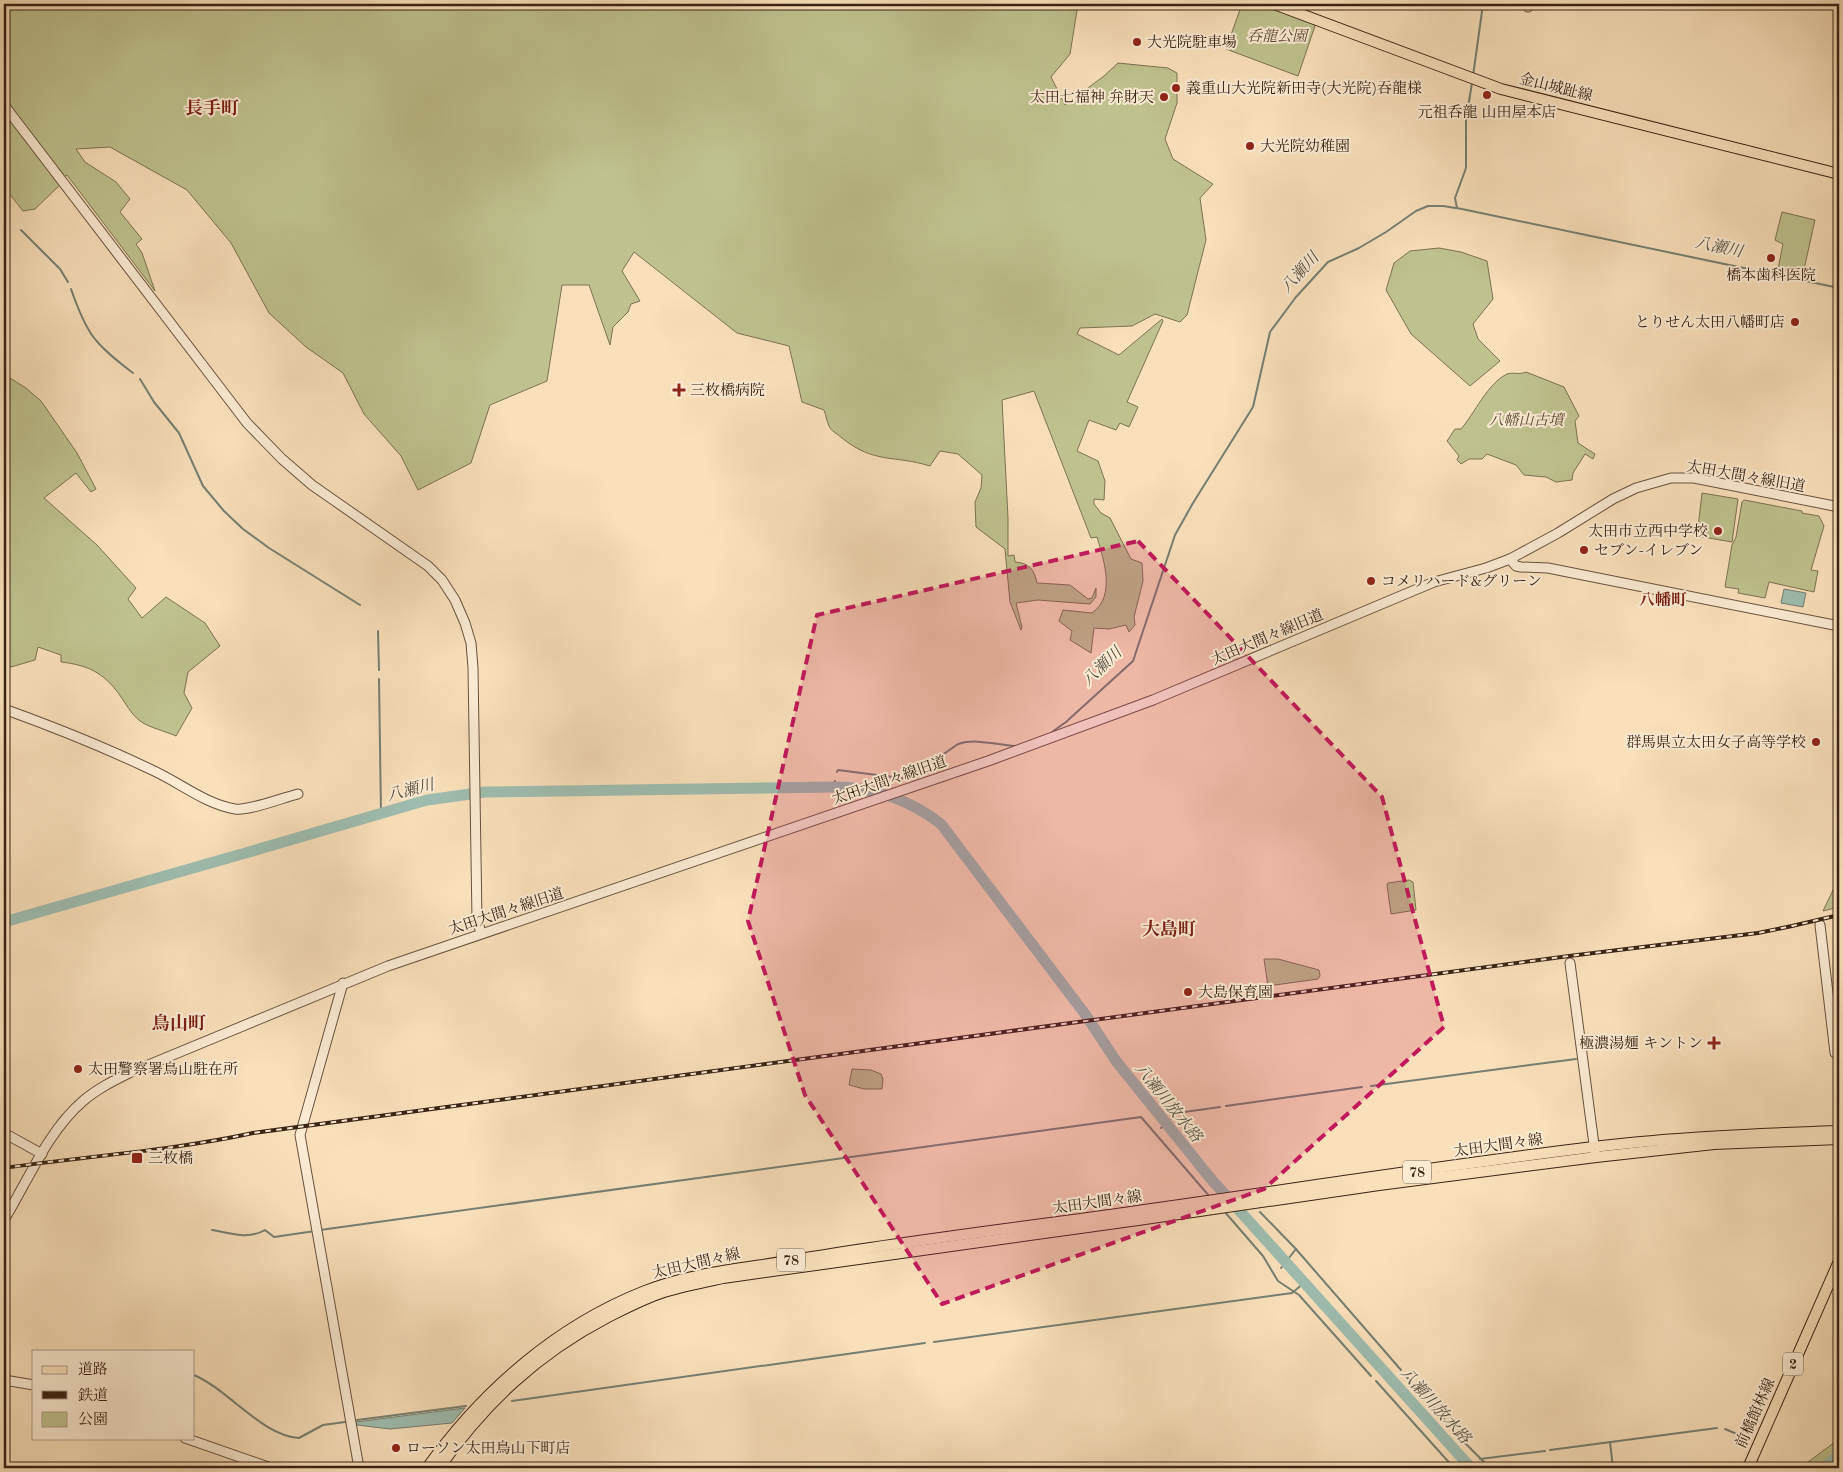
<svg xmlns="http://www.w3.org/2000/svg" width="1843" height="1472" font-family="'Old Standard TT','Noto Serif JP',serif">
  <rect width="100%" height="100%" fill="#f9e0bb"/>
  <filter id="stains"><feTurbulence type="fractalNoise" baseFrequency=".004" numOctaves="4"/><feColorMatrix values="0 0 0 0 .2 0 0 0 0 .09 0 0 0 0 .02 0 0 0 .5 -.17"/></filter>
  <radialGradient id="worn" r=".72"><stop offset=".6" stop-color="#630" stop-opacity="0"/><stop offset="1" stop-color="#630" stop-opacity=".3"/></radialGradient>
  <g fill="#bfc28f" stroke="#7c7252">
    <path d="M 4,4 L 1078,4 L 1070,54 L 1051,77 L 1065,105 L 1104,76 L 1118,63 L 1168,68 L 1177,73 L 1177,103 L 1165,139 L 1173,159 L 1213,184 L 1200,198 L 1206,240 L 1187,315 L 1180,322 L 1155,314 L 1132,326 L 1080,328 L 1077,334 L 1119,355 L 1162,319 L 1163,321 L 1127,402 L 1138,407 L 1129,427 L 1120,423 L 1116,430 L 1089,420 L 1077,451 L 1098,461 L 1105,481 L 1104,500 L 1094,499 L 1094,504 L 1101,513 L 1110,518 L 1131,559 L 1142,563 L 1143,581 L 1134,617 L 1135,625 L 1129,632 L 1126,625 L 1109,629 L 1094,628 L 1091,653 L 1070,640 L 1072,631 L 1059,621 L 1063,610 L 1092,613 C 1116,596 1104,561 1097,537 L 1091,538 L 1034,391 L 1002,400 L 1008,518 L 1008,556 L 1014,555 L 1015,562 C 1029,563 1034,569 1037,583 L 1070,585 L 1088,599 L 1092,598 L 1096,588 L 1096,597 L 1090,604 L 1038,600 L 1016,603 L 1022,627 L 1021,630 L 1010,602 L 1005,549 L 976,527 L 975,502 L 981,488 L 982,475 L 958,454 L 940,451 L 930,466 C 895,455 874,464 842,438 C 839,435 833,432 830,428 C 827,423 826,415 824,410 L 802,402 L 789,346 L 737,333 L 634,252 L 622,271 L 640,301 L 631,304 L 628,312 L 613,327 L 610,345 L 589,285 L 562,285 L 547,381 L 490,405 L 471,463 L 418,490 L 401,456 L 364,414 L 343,373 L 306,347 L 269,313 L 231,243 L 187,190 L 110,147 L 76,149 L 85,162 L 116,182 L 130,199 L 120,212 L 142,239 L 136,244 L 142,253 L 155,291 L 67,175 L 57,182 L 60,185 L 35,209 L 23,211 L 4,187 Z"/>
    <path d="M 1242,4 L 1274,4 L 1317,20 L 1298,76 L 1226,49 Z"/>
    <path d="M 1782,212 L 1815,220 L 1803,274 L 1778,269 L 1783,244 L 1775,240 Z"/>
    <path d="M 1439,248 L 1461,252 L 1487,261 L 1493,299 L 1473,324 L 1478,339 L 1500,361 L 1470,386 L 1411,334 L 1386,290 L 1394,263 L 1410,251 Z"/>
    <path d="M 4,361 L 8,365 L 5,375 L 26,388 L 41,401 L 77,453 L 96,489 L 91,492 L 76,473 L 44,498 L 97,545 L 136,588 L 128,599 L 142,618 L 166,597 L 205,623 L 220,646 L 188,672 L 184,693 L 192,708 L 176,736 C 165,731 150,728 140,721 C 131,714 126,704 119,694 C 103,672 87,665 61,662 L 61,655 L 38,647 L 35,660 L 4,669 Z"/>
    <path d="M 1526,372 L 1564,387 L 1579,416 L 1575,421 L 1578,443 L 1595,454 L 1593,459 L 1585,454 L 1573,473 L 1572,480 L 1556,482 L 1546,477 L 1524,475 L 1516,465 L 1487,454 L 1482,459 L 1469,459 L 1461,464 L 1457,460 L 1459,456 L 1447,441 L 1455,429 L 1461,429 C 1475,413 1487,384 1507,374 C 1513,372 1520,375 1526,372 Z"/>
    <path d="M 1702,493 L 1738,499 L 1732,542 L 1697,536 Z"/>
    <path d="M 1744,500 L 1802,511 L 1802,513 L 1819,516 L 1824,526 L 1811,570 L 1818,571 L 1814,592 L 1769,582 L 1765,598 L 1738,593 L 1739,589 L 1725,587 L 1732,545 L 1736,537 L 1742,502 Z"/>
    <path d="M 1835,879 L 1839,880 L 1839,907 L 1823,911 L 1834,888 Z"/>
    <path d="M 1409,880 L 1413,882 L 1416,910 L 1391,914 L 1387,885 L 1388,883 Z"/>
    <path d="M 1264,959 L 1278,959 L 1319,970 L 1320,976 L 1318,979 L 1268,986 Z"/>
    <path d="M 852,1069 L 871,1070 L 881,1074 L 883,1079 L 882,1089 L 864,1089 L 849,1085 Z"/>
    <path d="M 1839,1439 L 1839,1450 L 1815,1468 L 1800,1468 Z"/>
  </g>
  <g fill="#9ebdb0" stroke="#767f72">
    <path d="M 1784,589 L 1806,593 L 1803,607 L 1781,603 Z"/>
    <path d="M 465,1408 L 452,1423 L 390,1429 L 357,1425 L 356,1422 Z"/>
  </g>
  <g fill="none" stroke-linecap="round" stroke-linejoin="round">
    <g stroke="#767f72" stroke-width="2">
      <path d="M 1473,76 L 1483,4"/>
      <path d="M 1457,208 L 1455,198 L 1466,168 L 1466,120 L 1472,83"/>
      <path d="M 4,209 L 5,211"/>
      <path d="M 21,230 L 60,269 L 68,282"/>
      <path d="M 71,289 C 87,335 94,343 133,373"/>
      <path d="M 140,379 L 154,402 L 179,433 L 203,486 L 224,511 L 243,529 L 269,548 L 360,605"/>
      <path d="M 378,631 L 379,670"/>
      <path d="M 379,679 L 381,813"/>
      <path d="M 1052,732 L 1066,722 L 1133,661 L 1175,535 L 1193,503 L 1253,407 L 1270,332 L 1296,297 L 1328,262 L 1359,248 L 1386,232 L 1416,211 L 1428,206 L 1443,206 L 1462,209 L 1839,288"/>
      <path d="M 837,772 L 838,770 L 908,779 L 958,744 C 976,738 996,745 1015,746"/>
      <path d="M 834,787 L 835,781"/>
      <path d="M 1371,1086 L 1576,1059"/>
      <path d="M 1226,1106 L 1362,1087"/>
      <path d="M 1177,1113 L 1220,1107"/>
      <path d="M 1161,1128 L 1172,1118"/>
      <path d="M 1224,1211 L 1263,1256 L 1278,1281 L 1299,1295 L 1371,1376"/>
      <path d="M 1260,1212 L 1295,1248 L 1401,1370"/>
      <path d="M 212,1230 C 230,1233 248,1240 265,1230 L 274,1237 L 315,1231"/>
      <path d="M 320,1230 L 1141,1117 L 1210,1197"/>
      <path d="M 1281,1268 L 1296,1249"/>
      <path d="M 934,1342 L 1292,1293 L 1305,1282"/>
      <path d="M 194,1375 C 229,1390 262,1436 299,1438 L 323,1425 L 345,1422"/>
      <path d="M 1405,1375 L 1465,1443 L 1490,1468"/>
      <path d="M 1376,1381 L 1454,1468"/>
      <path d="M 512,1401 L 925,1343"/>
      <path d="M 357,1420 L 466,1406"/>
      <path d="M 1725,1429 L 1751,1440"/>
      <path d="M 1610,1442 L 1613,1468"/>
      <path d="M 1550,1450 L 1717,1428"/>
      <path d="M 1480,1459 L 1545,1451"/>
      <path d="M 1428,1468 L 1450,1466"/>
    </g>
    <g stroke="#9ebdb0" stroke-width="11">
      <path d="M 4,922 L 249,852 L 427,800 L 485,792 L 834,787 C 873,787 910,800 941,824 L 1085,1014 L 1116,1061 L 1211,1179 L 1471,1468"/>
      <path d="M 1823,1468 L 1839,1455"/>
    </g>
    <defs>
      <g id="minor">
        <path d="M 1528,7 L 1530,4"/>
        <path d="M 4,105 L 247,423 L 282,459 L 312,485 L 428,566 L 442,580 L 455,600 L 465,623 L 471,643 L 473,668 L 477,919 L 481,933"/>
        <path d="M 1510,559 L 1516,566 L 1521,567 L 1548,568 L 1568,572 L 1839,626"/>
        <path d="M 4,709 C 54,727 104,747 152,770 C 179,782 205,804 235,809 C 249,811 282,798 298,794"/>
        <path d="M 1820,925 L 1835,1053"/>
        <path d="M 1570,963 L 1595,1152"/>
        <path d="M 343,983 L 300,1135 L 359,1468"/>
        <path d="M 4,1133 L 42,1154"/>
        <path d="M 4,1220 C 28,1181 47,1132 83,1101 C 97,1089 113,1081 129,1073 L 388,966 L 988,761 L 1153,700 L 1434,582 L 1486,568 L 1510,559 L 1558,533 L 1613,499 L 1636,488 L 1671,478 L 1694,478 L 1839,507"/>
        <path d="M 4,1380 L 34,1385"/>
        <path d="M 185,1438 L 271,1468"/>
      </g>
      <g id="major">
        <path d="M 1274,4 L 1501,89 L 1839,174"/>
        <path d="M 427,1468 C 482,1391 556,1326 645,1291 C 696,1271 752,1268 806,1258 C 890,1244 974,1233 1058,1222 C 1236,1198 1414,1169 1593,1147 C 1674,1137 1757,1134 1839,1131"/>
        <path d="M 439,1468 C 485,1403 537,1354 608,1317 C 626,1308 645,1298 664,1292 C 683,1286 704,1282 723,1278 L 1138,1220 L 1379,1185 L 1596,1157 L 1714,1144 L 1839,1139"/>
        <path d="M 1748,1468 L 1839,1261"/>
      </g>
    </defs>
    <use href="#minor" stroke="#69523e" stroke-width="11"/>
    <use href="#major" stroke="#392314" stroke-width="12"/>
    <use href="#minor" stroke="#fbebd3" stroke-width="9"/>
    <use href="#major" stroke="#f9e0bb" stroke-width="10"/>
    <defs>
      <path id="rail" d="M 4,1168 C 87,1156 170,1151 253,1133 L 1569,956 L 1758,933 L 1792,926 L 1839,915"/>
    </defs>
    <use href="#rail" stroke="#392314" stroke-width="4"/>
    <use href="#rail" stroke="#fbebd3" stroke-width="2" stroke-dasharray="5.5" stroke-linecap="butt"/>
  </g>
  <path fill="#c2185b" fill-opacity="0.2" stroke="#c2185b" stroke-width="4" stroke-dasharray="10 6" stroke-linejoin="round" d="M 1138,541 L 1382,797 L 1444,1027 L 1264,1189 L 942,1304 L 805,1095 L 748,921 L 817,615 Z"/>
  <g fill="#8f2418" stroke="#fbebd3" stroke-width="2">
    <circle cx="1137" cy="42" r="5"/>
    <circle cx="1176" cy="88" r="5"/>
    <circle cx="1487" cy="95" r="5"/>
    <circle cx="1164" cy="97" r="5"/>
    <circle cx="1250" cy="146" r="5"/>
    <circle cx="1771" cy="258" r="5"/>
    <circle cx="1795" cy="322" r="5"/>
    <path d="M676.5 382.5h5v5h5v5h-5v5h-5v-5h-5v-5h5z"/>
    <circle cx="1718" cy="531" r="5"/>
    <circle cx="1584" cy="550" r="5"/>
    <circle cx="1371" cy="581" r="5"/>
    <circle cx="1816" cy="742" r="5"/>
    <circle cx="1188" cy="992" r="5"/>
    <path d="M1711.5 1035.5h5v5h5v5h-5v5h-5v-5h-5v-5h5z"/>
    <circle cx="78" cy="1069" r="5"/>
    <rect x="131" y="1152" width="12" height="12" rx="2.5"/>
    <circle cx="396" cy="1448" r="5"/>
  </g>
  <g text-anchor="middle" stroke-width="4" stroke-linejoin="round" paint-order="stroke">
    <g fill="#fbebd3" stroke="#735f4d" stroke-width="1">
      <rect x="1403" y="1160.5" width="28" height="23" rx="4"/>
      <rect x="777" y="1248.5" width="28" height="23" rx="4"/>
      <rect x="1783" y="1352.5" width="20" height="23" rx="4"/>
    </g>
    <g font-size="14" font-weight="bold" fill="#392314">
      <text x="1417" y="1177">78</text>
      <text x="791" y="1265">78</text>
      <text x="1793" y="1369">2</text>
    </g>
    <g font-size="15" font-style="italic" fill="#5a4b33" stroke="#fbebd3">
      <text x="1277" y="41">呑龍公園</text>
      <text x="1526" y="425">八幡山古墳</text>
    </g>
    <g font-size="15" fill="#392314" stroke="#fbebd3" text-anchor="start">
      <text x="1147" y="47">大光院駐車場</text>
      <text x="1186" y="93">義重山大光院新田寺(大光院)吞龍様</text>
      <text x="1154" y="102" text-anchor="end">太田七福神 弁財天</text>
      <text x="1487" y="117" text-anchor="middle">元祖呑龍 山田屋本店</text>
      <text x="1260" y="151">大光院幼稚園</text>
      <text x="1771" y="280" text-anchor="middle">橋本歯科医院</text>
      <text x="1785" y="327" text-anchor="end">とりせん太田八幡町店</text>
      <text x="690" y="395">三枚橋病院</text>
      <text x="1708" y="536" text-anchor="end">太田市立西中学校</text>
      <text x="1594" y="555">セブン-イレブン</text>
      <text x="1381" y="586">コメリハード&amp;グリーン</text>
      <text x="1806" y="747" text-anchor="end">群馬県立太田女子高等学校</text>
      <text x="1198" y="997">大島保育園</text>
      <text x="1703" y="1048" text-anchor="end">極濃湯麺 キントン</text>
      <text x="88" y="1074">太田警察署鳥山駐在所</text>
      <text x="148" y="1163">三枚橋</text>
      <text x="406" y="1453">ローソン太田鳥山下町店</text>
    </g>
    <g font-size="15" fill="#392314" stroke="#fbebd3">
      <text transform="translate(1556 87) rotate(14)" y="5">金山城趾線</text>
      <text transform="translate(1746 476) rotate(10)" y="5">太田大間々線旧道</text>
      <text transform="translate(1267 637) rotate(-23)" y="5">太田大間々線旧道</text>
      <text transform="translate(889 780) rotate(-19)" y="5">太田大間々線旧道</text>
      <text transform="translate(506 911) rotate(-18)" y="5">太田大間々線旧道</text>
      <text transform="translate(1498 1145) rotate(-8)" y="5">太田大間々線</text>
      <text transform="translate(1097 1202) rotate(-8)" y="5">太田大間々線</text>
      <text transform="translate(696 1263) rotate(-13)" y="5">太田大間々線</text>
      <text transform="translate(1755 1413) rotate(-66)" y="5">前橋館林線</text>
    </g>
    <g font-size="16" font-style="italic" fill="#575143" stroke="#fbebd3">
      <text transform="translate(1719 246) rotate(12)" y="6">八瀬川</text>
      <text transform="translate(1299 272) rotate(-48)" y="6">八瀬川</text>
      <text transform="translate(1101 666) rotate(-44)" y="6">八瀬川</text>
      <text transform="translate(410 789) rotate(-14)" y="6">八瀬川</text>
      <text transform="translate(1169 1102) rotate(51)" y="6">八瀬川放水路</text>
      <text transform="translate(1436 1405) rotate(48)" y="6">八瀬川放水路</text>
    </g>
    <g font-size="16" font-weight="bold" fill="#7a1f14" stroke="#fbebd3">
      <text x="1663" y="605">八幡町</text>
    </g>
    <g font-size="18" font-weight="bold" fill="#7a1f14" stroke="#fbebd3">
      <text x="212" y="114">長手町</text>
      <text x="1169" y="935">大島町</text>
      <text x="179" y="1029">鳥山町</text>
    </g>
  </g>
  <rect width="1843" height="1472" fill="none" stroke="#f9e0bb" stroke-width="20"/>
  <rect x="5" y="5" width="1833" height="1462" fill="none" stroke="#392314" stroke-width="2.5"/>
  <rect x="10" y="10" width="1823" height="1452" fill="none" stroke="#392314"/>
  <rect x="32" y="1350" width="162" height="90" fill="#fbebd3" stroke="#ad9b87"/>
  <rect x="42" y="1366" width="25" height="8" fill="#f9e0bb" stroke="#ad9b87"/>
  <text x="78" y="1374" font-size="15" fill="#392314">道路</text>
  <rect x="42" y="1391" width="25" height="8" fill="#392314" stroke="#ad9b87"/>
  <text x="78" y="1400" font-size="15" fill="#392314">鉄道</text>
  <rect x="42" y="1412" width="25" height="15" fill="#bfc28f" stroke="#ad9b87"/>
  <text x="78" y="1424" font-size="15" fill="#392314">公園</text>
  <rect width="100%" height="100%" filter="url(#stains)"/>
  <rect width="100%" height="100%" fill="url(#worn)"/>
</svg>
